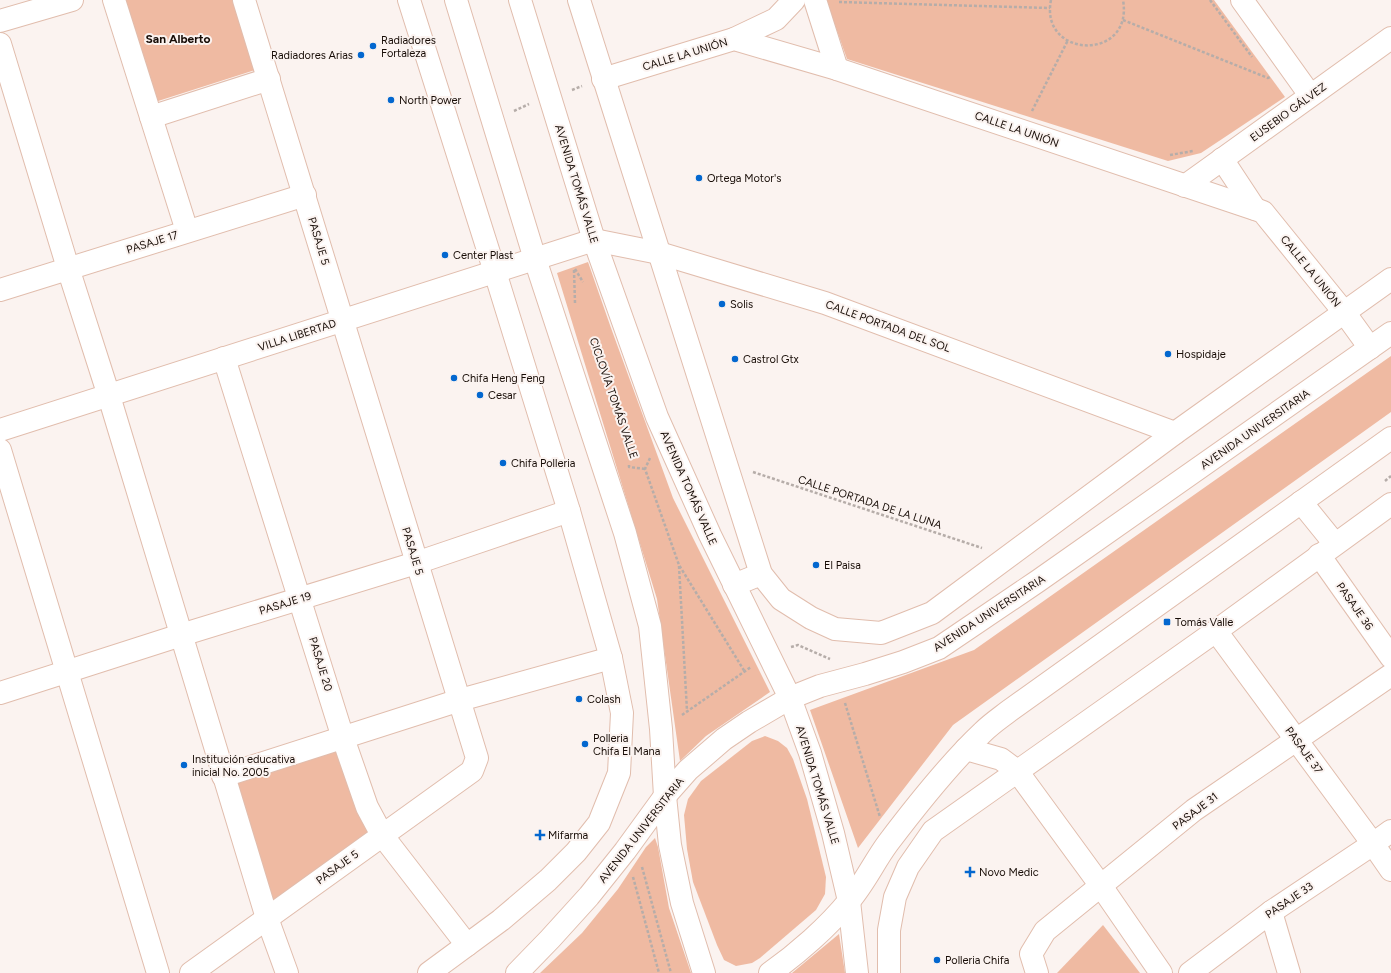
<svg xmlns="http://www.w3.org/2000/svg" width="1391" height="973" font-family="Figtree,sans-serif">
  <rect width="100%" height="100%" fill="#fbf3f0"/>
  <g fill="#efbaa2">
    <path d="M 124,0 L 234,0 L 255,70 L 155,102 Z"/>
    <path d="M 826,0 L 1214,0 L 1285,97 L 1201,153 L 1168,161 L 847,59 Z"/>
    <path d="M 588,262 L 611,328 L 673,498 L 770,692 L 706,736 L 680,761 L 657,599 L 557,273 Z"/>
    <path d="M 1391,356 L 1391,412 L 953,725 L 858,848 L 810,710 L 974,650 Z"/>
    <path d="M 765,736 L 778,741 L 787,748 L 793,759 L 807,799 L 826,877 L 825,894 L 816,910 L 760,958 L 752,963 L 736,966 L 724,960 L 717,945 L 693,882 L 687,849 L 684,815 L 688,799 L 701,781 L 752,741 Z"/>
    <path d="M 339,746 L 374,834 L 271,905 L 233,780 Z"/>
    <path d="M 655,838 L 658,847 L 669,908 L 691,973 L 540,973 L 582,933 L 618,889 L 646,847 Z"/>
    <path d="M 1103,925 L 1140,973 L 1057,973 Z"/>
    <path d="M 839,934 L 845,973 L 792,973 Z"/>
  </g>
  <g fill="none" stroke-linecap="round" stroke-linejoin="round">
    <defs>
      <g id="street">
        <path d="M 114,0 L 187,231"/>
        <path d="M 815,0 L 837,69"/>
        <path d="M 1242,0 L 1310,95"/>
        <path d="M 0,21 L 72,0"/>
        <path d="M 734,39 L 776,19 L 794,0"/>
        <path d="M 0,44 L 68,268 L 109,396 L 267,918 L 287,973"/>
        <path d="M 603,79 L 734,39 L 837,69 L 1255,209 L 1263,212 L 1344,312 L 1370,348"/>
        <path d="M 151,117 L 269,79"/>
        <path d="M 1222,159 L 1255,209"/>
        <path d="M 1185,186 L 1391,38"/>
        <path d="M 0,290 L 305,195"/>
        <path d="M 224,358 L 343,738 L 367,807 L 382,835 L 467,945"/>
        <path d="M 0,430 L 594,240 L 659,253 L 825,303 L 1175,433"/>
        <path d="M 0,450 L 158,973"/>
        <path d="M 1319,555 L 1391,657"/>
        <path d="M 1216,631 L 1373,844 L 1391,870"/>
        <path d="M 0,693 L 181,635 L 416,563 L 569,511"/>
        <path d="M 966,749 L 1001,759 L 1017,771 L 1101,886 L 1161,973"/>
        <path d="M 223,776 L 460,700 L 611,658"/>
        <path d="M 1271,912 L 1289,973"/>
        <path d="M 191,973 L 472,771 L 477,758 L 244,0"/>
        <path d="M 1037,973 L 1031,954 L 1045,931 L 1194,810 L 1391,675"/>
        <path d="M 1190,973 L 1271,912 L 1373,844 L 1391,831"/>
      </g>
      <g id="secondary">
        <path d="M 409,0 L 495,272 L 569,511 L 611,658 L 622,713 L 619,773 L 599,823 L 576,852 L 548,880 L 501,920 L 429,973"/>
        <path d="M 579,0 L 761,574 L 781,599 L 811,618 L 835,629 L 881,633 L 932,613 L 1175,433 L 1391,279"/>
        <path d="M 889,973 L 889,930 L 895,897 L 908,867 L 933,831 L 1216,631 L 1391,504"/>
      </g>
      <g id="primary">
        <path d="M 456,0 L 535,259 L 625,533 L 650,626 L 661,729 L 665,796 L 670,845 L 682,903 L 704,973"/>
        <path d="M 520,0 L 594,240 L 657,417 L 710,535 L 790,698 L 810,753 L 833,833 L 849,901 L 857,973"/>
        <path d="M 1301,502 L 1335,544"/>
        <path d="M 734,585 L 761,574"/>
        <path d="M 517,973 L 550,939 L 589,896 L 625,851 L 665,796 L 688,770 L 724,739 L 749,722 L 790,698 L 820,686 L 865,674 L 903,662 L 939,648 L 1038,581 L 1391,333"/>
        <path d="M 770,973 C 797,954 828,927 849,901 C 864,884 874,862 888,843 C 916,806 949,764 983,732 C 991,724 1000,718 1009,711 L 1391,438"/>
      </g>
    </defs>
    <use href="#street" stroke="#e1bdad" stroke-width="24"/>
    <use href="#secondary" stroke="#e1bdad" stroke-width="24"/>
    <use href="#primary" stroke="#e1bdad" stroke-width="24"/>
    <g stroke="#b6ada9" stroke-width="2.5" stroke-dasharray="3 2" stroke-linecap="butt">
      <path d="M 1051,0 C 1039,59 1134,62 1123,0"/>
      <path d="M 1210,0 L 1252,57"/>
      <path d="M 839,2 L 1050,8"/>
      <path d="M 1123,20 L 1268,78 L 1270,77"/>
      <path d="M 572,90 L 582,86"/>
      <path d="M 514,111 L 529,104"/>
      <path d="M 1032,111 L 1068,40"/>
      <path d="M 1170,155 L 1193,151"/>
      <path d="M 575,269 L 583,282"/>
      <path d="M 574,270 L 575,303"/>
      <path d="M 650,458 L 645,469 L 679,565 L 745,672"/>
      <path d="M 629,465 L 629,467 L 645,469"/>
      <path d="M 753,472 L 982,548"/>
      <path d="M 1385,481 L 1391,476"/>
      <path d="M 679,566 L 687,711"/>
      <path d="M 791,647 L 798,645 L 830,659"/>
      <path d="M 845,703 L 880,817"/>
      <path d="M 682,715 L 751,667"/>
      <path d="M 642,867 L 671,973"/>
      <path d="M 633,877 L 659,973"/>
    </g>
    <use href="#street" stroke="#fff" stroke-width="22"/>
    <use href="#secondary" stroke="#fff" stroke-width="22"/>
    <use href="#primary" stroke="#fff" stroke-width="22"/>
  </g>
  <g fill="#0367cf" stroke="#fbf3f0" stroke-width="1.5">
    <circle cx="373" cy="46" r="4"/>
    <circle cx="361" cy="55" r="4"/>
    <circle cx="391" cy="100" r="4"/>
    <circle cx="699" cy="178" r="4"/>
    <circle cx="445" cy="255" r="4"/>
    <circle cx="722" cy="304" r="4"/>
    <circle cx="1168" cy="354" r="4"/>
    <circle cx="735" cy="359" r="4"/>
    <circle cx="454" cy="378" r="4"/>
    <circle cx="480" cy="395" r="4"/>
    <circle cx="503" cy="463" r="4"/>
    <circle cx="816" cy="565" r="4"/>
    <rect x="1163" y="618" width="8" height="8" rx="2"/>
    <circle cx="579" cy="699" r="4"/>
    <circle cx="585" cy="744" r="4"/>
    <circle cx="184" cy="765" r="4"/>
    <path d="M538 829h4v4h4v4h-4v4h-4v-4h-4v-4h4z"/>
    <path d="M968 866h4v4h4v4h-4v4h-4v-4h-4v-4h4z"/>
    <circle cx="937" cy="960" r="4"/>
  </g>
  <g text-anchor="middle" stroke-width="4" stroke-linejoin="round" paint-order="stroke">
    <g font-size="11" fill="#170c06" stroke="#fbf3f0" text-anchor="start">
      <text x="381" y="44">Radiadores<tspan x="381" dy="13">Fortaleza</tspan></text>
      <text x="353" y="59" text-anchor="end">Radiadores Arias</text>
      <text x="399" y="104">North Power</text>
      <text x="707" y="182">Ortega Motor's</text>
      <text x="453" y="259">Center Plast</text>
      <text x="730" y="308">Solis</text>
      <text x="1176" y="358">Hospidaje</text>
      <text x="743" y="363">Castrol Gtx</text>
      <text x="462" y="382">Chifa Heng Feng</text>
      <text x="488" y="399">Cesar</text>
      <text x="511" y="467">Chifa Polleria</text>
      <text x="824" y="569">El Paisa</text>
      <text x="1175" y="626">Tomás Valle</text>
      <text x="587" y="703">Colash</text>
      <text x="593" y="742">Polleria<tspan x="593" dy="13">Chifa El Mana</tspan></text>
      <text x="192" y="763">Institución educativa<tspan x="192" dy="13">inicial No. 2005</tspan></text>
      <text x="548" y="839">Mifarma</text>
      <text x="979" y="876">Novo Medic</text>
      <text x="945" y="964">Polleria Chifa</text>
    </g>
    <g font-size="11" fill="#170c06" stroke="#fbf3f0">
      <text transform="translate(685 54) rotate(-17)" y="4">CALLE LA UNIÓN</text>
      <text transform="translate(1288 112) rotate(-36)" y="4">EUSEBIO GÁLVEZ</text>
      <text transform="translate(1017 129) rotate(19)" y="4">CALLE LA UNIÓN</text>
      <text transform="translate(577 184) rotate(73)" y="4">AVENIDA TOMÁS VALLE</text>
      <text transform="translate(319 241) rotate(73)" y="4">PASAJE 5</text>
      <text transform="translate(152 242) rotate(-17)" y="4">PASAJE 17</text>
      <text transform="translate(1311 271) rotate(51)" y="4">CALLE LA UNIÓN</text>
      <text transform="translate(888 326) rotate(20)" y="4">CALLE PORTADA DEL SOL</text>
      <text transform="translate(297 335) rotate(-18)" y="4">VILLA LIBERTAD</text>
      <text transform="translate(614 398) rotate(71)" y="4">CICLOVÍA TOMÁS VALLE</text>
      <text transform="translate(1255 429) rotate(-35)" y="4">AVENIDA UNIVERSITARIA</text>
      <text transform="translate(689 488) rotate(66)" y="4">AVENIDA TOMÁS VALLE</text>
      <text transform="translate(870 502) rotate(18)" y="4">CALLE PORTADA DE LA LUNA</text>
      <text transform="translate(413 551) rotate(73)" y="4">PASAJE 5</text>
      <text transform="translate(285 603) rotate(-17)" y="4">PASAJE 19</text>
      <text transform="translate(1355 606) rotate(55)" y="4">PASAJE 36</text>
      <text transform="translate(989 613) rotate(-33)" y="4">AVENIDA UNIVERSITARIA</text>
      <text transform="translate(321 664) rotate(73)" y="4">PASAJE 20</text>
      <text transform="translate(1304 750) rotate(54)" y="4">PASAJE 37</text>
      <text transform="translate(818 785) rotate(73)" y="4">AVENIDA TOMÁS VALLE</text>
      <text transform="translate(1195 811) rotate(-37)" y="4">PASAJE 31</text>
      <text transform="translate(641 830) rotate(-52)" y="4">AVENIDA UNIVERSITARIA</text>
      <text transform="translate(337 867) rotate(-36)" y="4">PASAJE 5</text>
      <text transform="translate(1289 900) rotate(-34)" y="4">PASAJE 33</text>
    </g>
    <g font-size="12" font-weight="bold" fill="#170c06" stroke="#fbf3f0">
      <text x="178" y="43">San Alberto</text>
    </g>
  </g>
</svg>
